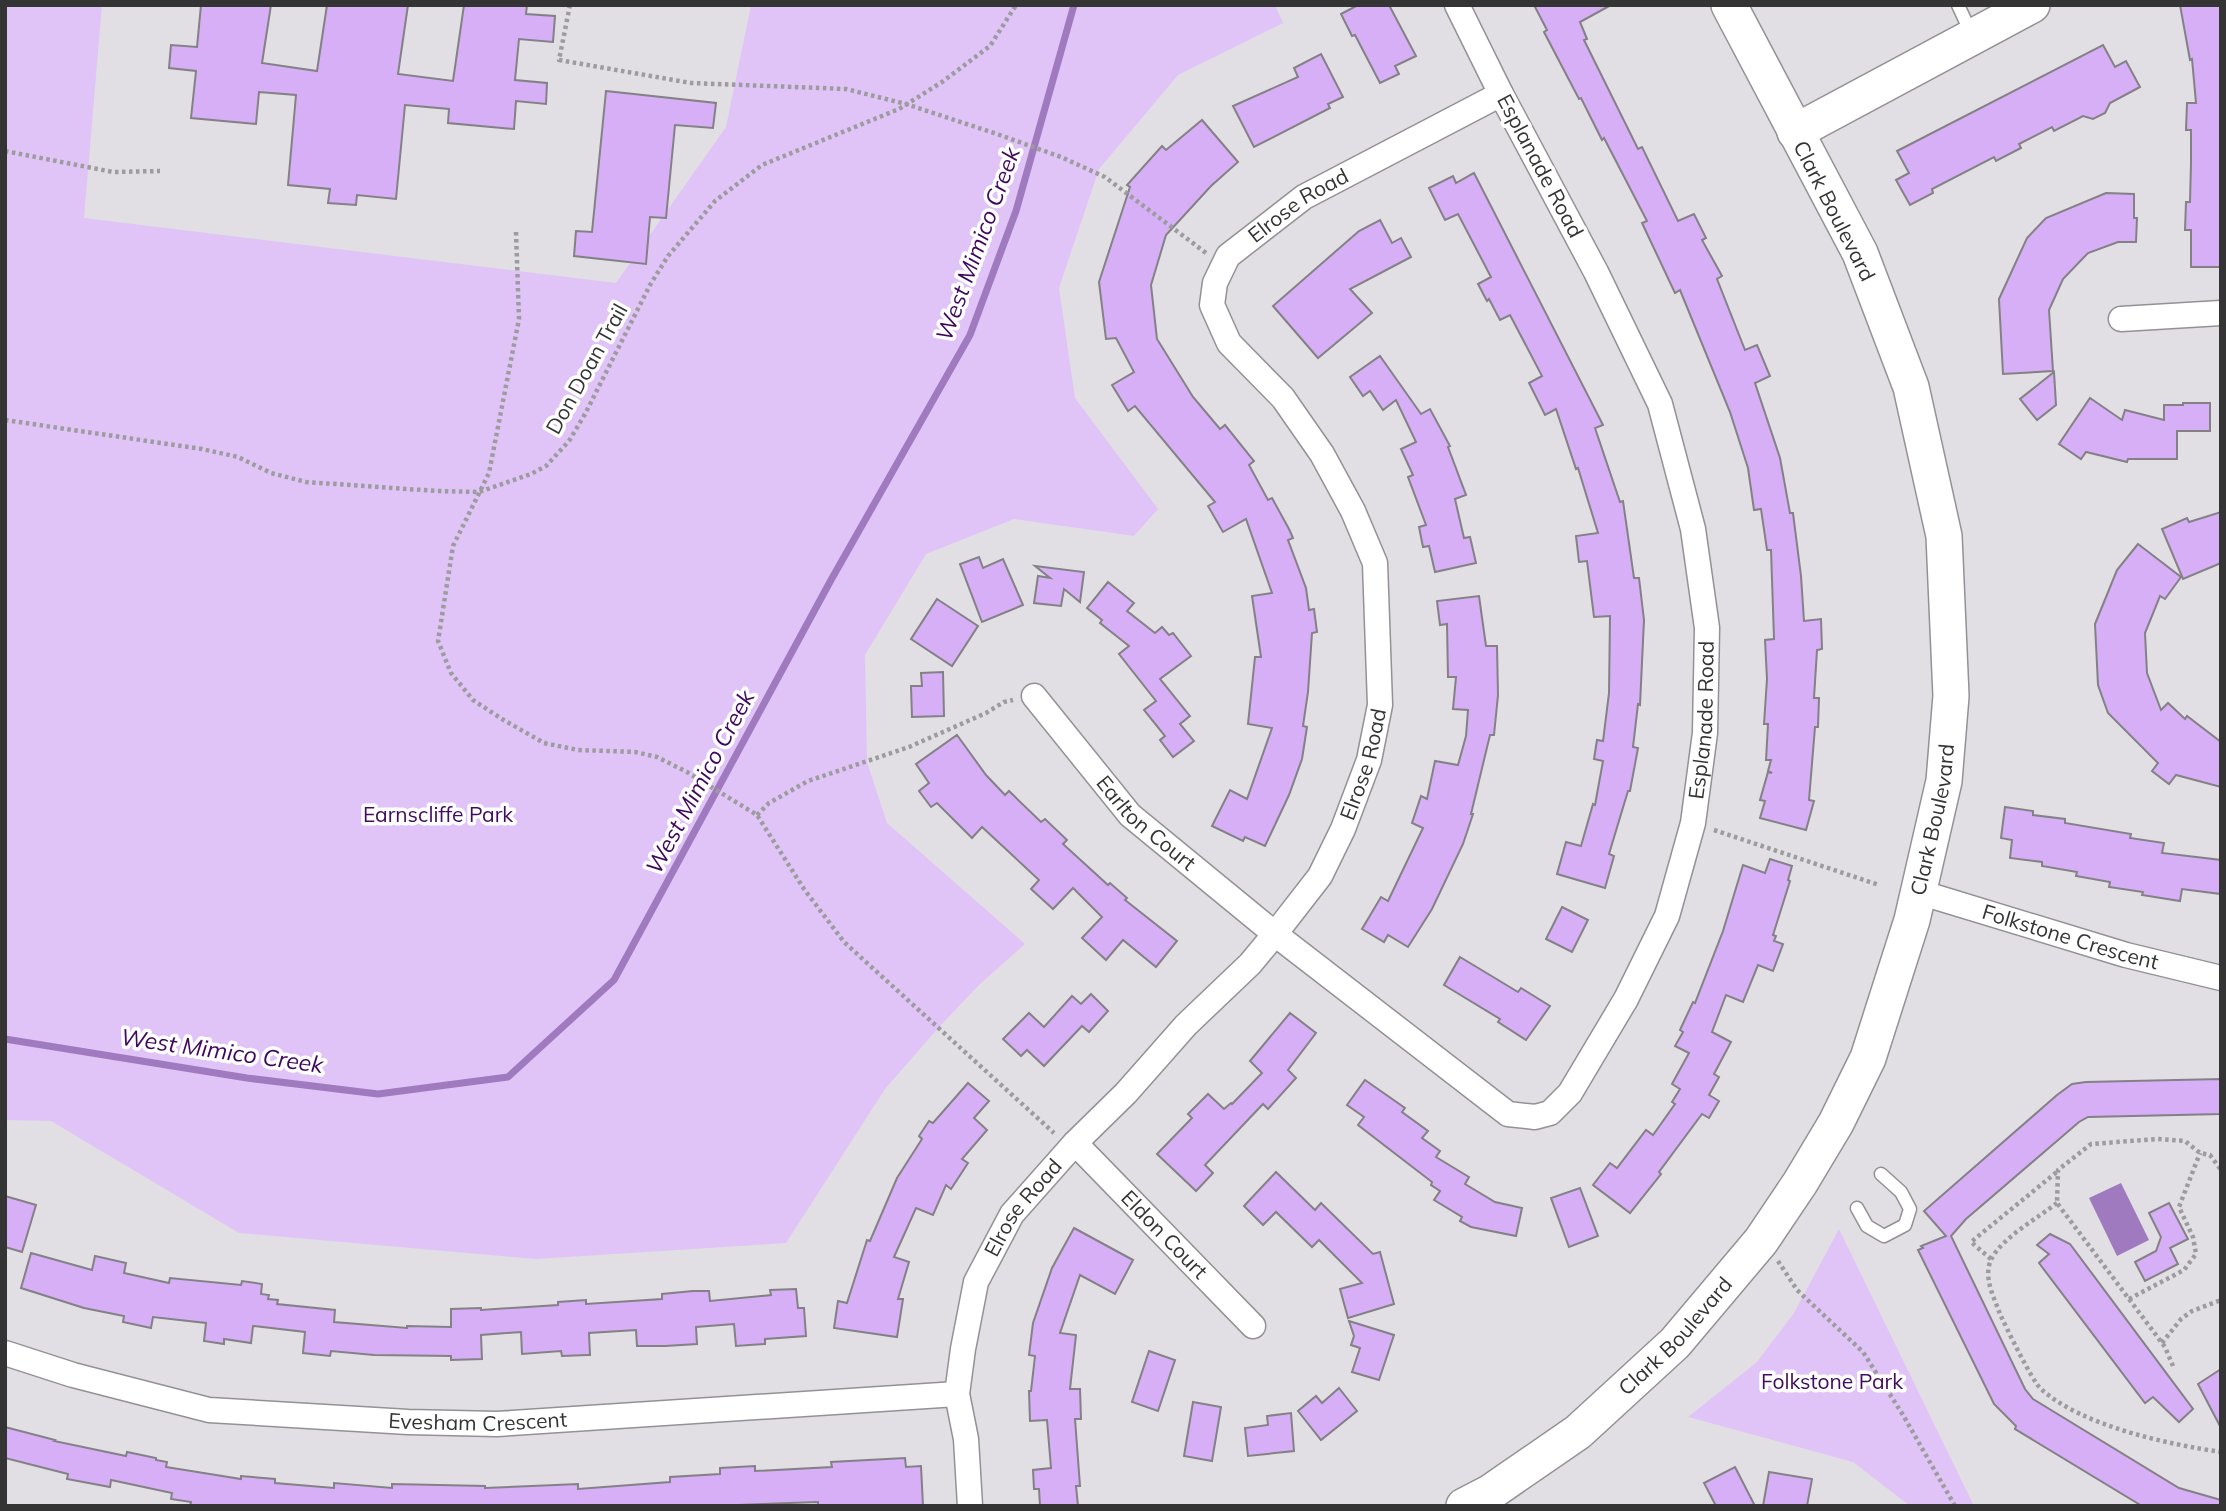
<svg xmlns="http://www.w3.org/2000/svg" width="2226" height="1511" font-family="Mulish,sans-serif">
  <rect width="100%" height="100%" fill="#e1dfe3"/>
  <g fill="#e0c4f7">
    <path d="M 5,5 L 102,5 L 84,218 L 616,283 L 726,127 L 751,5 L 1275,5 L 1283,23 L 1178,75 L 1099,169 L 1059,288 L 1075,398 L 1158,509 L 1134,536 L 1014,519 L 926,554 L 865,655 L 867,762 L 887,823 L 1025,944 L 979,985 L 940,1026 L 885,1089 L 786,1243 L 536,1259 L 239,1233 L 51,1121 L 5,1120 Z"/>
    <path d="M 1839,1229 L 1974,1506 L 1910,1506 L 1853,1462 L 1688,1417 L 1757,1362 L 1794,1313 Z"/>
  </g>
  <path fill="#a07abe" d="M 2121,1183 L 2149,1240 L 2117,1256 L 2089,1198 Z"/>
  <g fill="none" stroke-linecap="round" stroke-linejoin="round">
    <path stroke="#a07abe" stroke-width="7" d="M 5,1039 L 247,1078 L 378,1094 L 508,1077 L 614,980 L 831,580 L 970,335 L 1016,211 L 1074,5"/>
  </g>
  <g fill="#d6aff6" stroke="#838185" stroke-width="2">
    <path d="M 201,5 L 271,5 L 262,63 L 317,71 L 327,5 L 408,5 L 398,74 L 453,81 L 464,5 L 527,5 L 526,14 L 555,16 L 553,42 L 519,39 L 515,80 L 547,83 L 546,104 L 516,101 L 514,129 L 448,123 L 449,109 L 405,105 L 396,199 L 357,195 L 356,205 L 328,203 L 330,189 L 288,185 L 296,95 L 259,92 L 256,124 L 191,118 L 196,71 L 169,68 L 171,45 L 197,47 Z"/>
    <path d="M 1358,5 L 1389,5 L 1416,56 L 1395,66 L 1399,74 L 1380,83 L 1355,35 L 1352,36 L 1341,14 Z"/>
    <path d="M 1534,5 L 1611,5 L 1580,22 L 1587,39 L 1584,40 L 1638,149 L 1642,147 L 1678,221 L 1694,214 L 1706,238 L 1702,240 L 1722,276 L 1717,279 L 1745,350 L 1757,345 L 1770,376 L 1755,383 L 1780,458 L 1790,513 L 1793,513 L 1801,576 L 1804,621 L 1821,619 L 1822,649 L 1817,650 L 1814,698 L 1819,698 L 1818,727 L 1815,727 L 1809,800 L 1814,801 L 1806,830 L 1760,818 L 1765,801 L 1760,800 L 1768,772 L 1772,773 L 1768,771 L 1771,760 L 1766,760 L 1768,724 L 1764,724 L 1767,679 L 1765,640 L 1774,639 L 1771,550 L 1767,550 L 1761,509 L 1754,510 L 1748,468 L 1730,412 L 1680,290 L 1675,293 L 1642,223 L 1647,221 L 1604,138 L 1602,140 L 1581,98 L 1579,99 L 1544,32 L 1547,30 Z"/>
    <path d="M 2180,5 L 2221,5 L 2221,267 L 2191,267 L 2191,230 L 2185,230 L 2186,202 L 2190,202 L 2191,163 L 2191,130 L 2186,130 L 2187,103 L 2196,103 L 2192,59 L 2190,60 Z"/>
    <path d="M 2103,45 L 2115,67 L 2126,61 L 2140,87 L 2110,103 L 2105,113 L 2093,119 L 2083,116 L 2054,131 L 2052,127 L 2019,144 L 2021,148 L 1996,161 L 1994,157 L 1932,189 L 1933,193 L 1910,205 L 1896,180 L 1909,173 L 1897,151 Z"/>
    <path d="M 1321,54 L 1343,97 L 1328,104 L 1330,108 L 1254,147 L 1233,106 L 1298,77 L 1294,68 Z"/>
    <path d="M 606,91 L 716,103 L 713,128 L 675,125 L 666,218 L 650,217 L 646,264 L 574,256 L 576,231 L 592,232 Z"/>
    <path d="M 1202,120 L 1238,162 L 1211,186 L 1166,235 L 1151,285 L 1157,339 L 1193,397 L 1220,429 L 1225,425 L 1254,461 L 1249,465 L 1268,500 L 1272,498 L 1289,529 L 1293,538 L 1288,540 L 1306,588 L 1309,610 L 1314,609 L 1317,632 L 1312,633 L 1308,692 L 1303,726 L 1307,727 L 1302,759 L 1289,795 L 1265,846 L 1245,837 L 1243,841 L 1212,826 L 1230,790 L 1247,799 L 1272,728 L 1248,724 L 1255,657 L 1261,657 L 1252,596 L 1272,593 L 1246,519 L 1223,532 L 1208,506 L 1215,502 L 1135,406 L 1128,411 L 1112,385 L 1134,372 L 1116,338 L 1106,339 L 1099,282 L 1130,187 L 1127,185 L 1162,146 L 1166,150 Z"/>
    <path d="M 1474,173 L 1603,425 L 1595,428 L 1620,502 L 1623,501 L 1634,578 L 1639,578 L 1644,620 L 1640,705 L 1638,704 L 1633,747 L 1638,748 L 1630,791 L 1628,791 L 1609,854 L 1614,856 L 1605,888 L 1557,874 L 1566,842 L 1581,846 L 1593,804 L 1595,805 L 1603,761 L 1594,759 L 1597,740 L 1603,741 L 1609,693 L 1610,616 L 1594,617 L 1587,561 L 1579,562 L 1576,536 L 1598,533 L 1578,468 L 1576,469 L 1556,409 L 1545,415 L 1529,383 L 1542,376 L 1510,315 L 1500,320 L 1489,299 L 1487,301 L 1478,284 L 1491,277 L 1458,214 L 1445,220 L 1429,188 L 1453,176 L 1456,183 Z"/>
    <path d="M 2106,193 L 2134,194 L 2134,218 L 2137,218 L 2136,242 L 2118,242 L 2088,253 L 2063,279 L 2049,310 L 2053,371 L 2003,374 L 1999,299 L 2027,238 L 2046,218 Z"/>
    <path d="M 1380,220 L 1392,243 L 1401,238 L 1411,257 L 1350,289 L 1372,313 L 1318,358 L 1273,306 L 1359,231 Z"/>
    <path d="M 1380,356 L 1421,414 L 1430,409 L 1450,446 L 1448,447 L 1466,495 L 1455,499 L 1464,538 L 1470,537 L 1476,563 L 1435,572 L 1429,546 L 1423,547 L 1419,527 L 1426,525 L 1408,477 L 1413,475 L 1401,449 L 1416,442 L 1396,400 L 1383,410 L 1370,391 L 1363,396 L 1350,377 Z"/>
    <path d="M 2054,372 L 2056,405 L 2037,420 L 2020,399 Z"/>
    <path d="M 2090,398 L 2122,420 L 2125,410 L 2164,420 L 2164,405 L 2183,405 L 2183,403 L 2210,403 L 2210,431 L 2177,431 L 2177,459 L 2128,459 L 2127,462 L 2086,452 L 2081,459 L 2059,444 Z"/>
    <path d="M 2221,512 L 2221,563 L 2183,579 L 2162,529 L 2187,518 L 2189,522 Z"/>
    <path d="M 2138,544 L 2181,577 L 2165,599 L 2160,596 L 2145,633 L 2147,673 L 2161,710 L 2168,703 L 2185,719 L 2187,716 L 2221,742 L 2221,787 L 2176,775 L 2169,784 L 2152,771 L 2158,763 L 2108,713 L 2098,685 L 2095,624 L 2117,570 Z"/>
    <path d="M 979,557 L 983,568 L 1003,559 L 1023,605 L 982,622 L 960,564 Z"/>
    <path d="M 1035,566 L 1084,572 L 1080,602 L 1064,589 L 1061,606 L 1034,603 L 1038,576 L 1050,578 Z"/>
    <path d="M 1108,582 L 1134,603 L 1127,611 L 1155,633 L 1162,627 L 1169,635 L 1173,633 L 1191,656 L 1160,679 L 1190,716 L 1180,724 L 1194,741 L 1173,757 L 1160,740 L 1165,736 L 1144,710 L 1156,701 L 1119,654 L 1129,646 L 1100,623 L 1102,620 L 1087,608 Z"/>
    <path d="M 1479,596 L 1486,646 L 1497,646 L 1498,695 L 1494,735 L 1490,735 L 1471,814 L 1473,814 L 1463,844 L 1432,909 L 1408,947 L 1388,935 L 1384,942 L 1362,929 L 1381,897 L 1388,901 L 1423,828 L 1412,823 L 1421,796 L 1427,799 L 1435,761 L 1458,765 L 1466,736 L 1468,710 L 1453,709 L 1456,677 L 1448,677 L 1447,624 L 1440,625 L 1437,601 Z"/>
    <path d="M 937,599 L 978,626 L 952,666 L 911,639 Z"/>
    <path d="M 943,672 L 944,716 L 912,717 L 911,686 L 922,686 L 921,673 Z"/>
    <path d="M 957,735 L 986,775 L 1005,795 L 1009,791 L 1041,822 L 1045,819 L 1067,840 L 1063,844 L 1108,885 L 1110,883 L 1127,898 L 1125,900 L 1177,941 L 1156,967 L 1123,940 L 1106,960 L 1082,938 L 1102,917 L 1073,888 L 1053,909 L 1031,889 L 1039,880 L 982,827 L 972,838 L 937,803 L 931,807 L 919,791 L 929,783 L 916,764 Z"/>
    <path d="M 2005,807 L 2033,811 L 2033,815 L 2065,819 L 2065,823 L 2131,834 L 2130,838 L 2164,843 L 2162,853 L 2221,860 L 2221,894 L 2182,889 L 2180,901 L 2142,895 L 2143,892 L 2109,887 L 2110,882 L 2076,876 L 2077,872 L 2042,866 L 2042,862 L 2010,858 L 2012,840 L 2001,838 Z"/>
    <path d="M 1770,859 L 1792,866 L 1788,880 L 1790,881 L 1773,935 L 1776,936 L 1774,941 L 1783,944 L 1773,971 L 1758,965 L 1743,1002 L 1726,995 L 1712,1032 L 1731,1042 L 1714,1074 L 1719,1077 L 1709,1095 L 1719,1101 L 1709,1118 L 1702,1114 L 1659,1172 L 1661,1174 L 1630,1213 L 1593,1185 L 1610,1163 L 1617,1168 L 1646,1130 L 1653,1135 L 1675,1104 L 1672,1102 L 1680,1089 L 1672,1084 L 1689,1053 L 1675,1046 L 1683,1032 L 1680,1030 L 1693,1002 L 1695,1003 L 1723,931 L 1743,865 L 1765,873 Z"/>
    <path d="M 1562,907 L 1588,920 L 1572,952 L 1546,939 Z"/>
    <path d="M 1460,957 L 1518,992 L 1521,988 L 1550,1006 L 1526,1040 L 1498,1022 L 1500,1019 L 1444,985 Z"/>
    <path d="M 1091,994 L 1108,1011 L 1089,1032 L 1082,1026 L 1044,1066 L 1027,1050 L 1021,1056 L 1003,1039 L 1029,1013 L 1044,1027 L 1072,996 L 1081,1004 Z"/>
    <path d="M 1290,1013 L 1316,1033 L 1288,1070 L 1296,1078 L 1268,1109 L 1263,1104 L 1205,1165 L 1213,1173 L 1196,1191 L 1157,1154 L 1192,1118 L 1188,1114 L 1208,1094 L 1224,1109 L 1231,1103 L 1232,1104 L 1262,1073 L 1250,1061 Z"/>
    <path d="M 2221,1079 L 2221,1114 L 2088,1117 L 2079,1122 L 1966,1219 L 1951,1236 L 2025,1389 L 2033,1399 L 2179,1488 L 2221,1500 L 2221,1506 L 2142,1506 L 2015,1429 L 2016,1426 L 1994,1404 L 1918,1250 L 1923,1248 L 1921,1246 L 1946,1236 L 1924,1211 L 2057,1095 L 2072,1084 L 2086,1082 Z"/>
    <path d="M 1365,1080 L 1405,1108 L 1402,1112 L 1428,1131 L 1422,1138 L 1440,1151 L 1436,1157 L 1469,1177 L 1465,1184 L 1495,1202 L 1522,1208 L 1516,1236 L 1471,1227 L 1460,1221 L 1462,1217 L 1434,1200 L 1440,1191 L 1431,1185 L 1432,1182 L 1358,1125 L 1364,1117 L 1347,1105 Z"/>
    <path d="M 968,1083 L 989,1101 L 974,1118 L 987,1130 L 962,1159 L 968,1163 L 951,1189 L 946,1185 L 933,1215 L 916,1208 L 894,1257 L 909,1262 L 898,1299 L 903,1299 L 897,1337 L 834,1328 L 838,1301 L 847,1303 L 867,1240 L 870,1241 L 897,1178 L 922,1139 L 919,1136 L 929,1121 L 933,1123 Z"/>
    <path d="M 1276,1172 L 1315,1210 L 1321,1203 L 1373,1254 L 1380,1252 L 1394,1304 L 1348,1318 L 1340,1289 L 1362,1283 L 1319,1240 L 1312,1247 L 1276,1212 L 1263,1225 L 1244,1206 Z"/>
    <path d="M 1580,1188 L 1598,1236 L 1569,1247 L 1551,1198 Z"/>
    <path d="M 5,1196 L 36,1205 L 22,1252 L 5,1247 Z"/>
    <path d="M 2169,1203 L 2188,1239 L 2170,1248 L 2178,1264 L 2145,1281 L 2135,1262 L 2156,1251 L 2161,1237 L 2149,1213 Z"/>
    <path d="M 1074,1228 L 1133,1260 L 1115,1294 L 1080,1275 L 1060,1333 L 1076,1335 L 1070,1389 L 1080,1389 L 1081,1419 L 1075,1419 L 1080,1486 L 1076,1486 L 1078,1506 L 1040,1506 L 1039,1489 L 1034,1489 L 1033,1470 L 1051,1468 L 1047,1420 L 1030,1421 L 1029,1391 L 1031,1391 L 1035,1356 L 1029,1355 L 1033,1323 L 1052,1268 Z"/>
    <path d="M 2050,1234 L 2070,1244 L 2193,1409 L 2179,1422 L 2153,1397 L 2145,1403 L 2039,1263 L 2049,1254 L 2037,1245 Z"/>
    <path d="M 31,1253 L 92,1270 L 95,1256 L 126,1263 L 124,1273 L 169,1283 L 170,1278 L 241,1285 L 242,1281 L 262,1284 L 261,1294 L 269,1295 L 268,1299 L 278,1300 L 277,1304 L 335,1310 L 334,1322 L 407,1328 L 407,1326 L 451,1327 L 451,1309 L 481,1308 L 481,1310 L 558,1305 L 558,1302 L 586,1300 L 586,1304 L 662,1299 L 662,1294 L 693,1291 L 709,1291 L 710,1301 L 771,1295 L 770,1290 L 796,1289 L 798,1308 L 804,1308 L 806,1336 L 765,1339 L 765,1344 L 736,1346 L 734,1324 L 696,1327 L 697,1344 L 665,1346 L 637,1346 L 636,1330 L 589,1333 L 590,1355 L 588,1355 L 562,1356 L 561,1351 L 522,1354 L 521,1332 L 481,1335 L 482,1359 L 451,1360 L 451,1356 L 374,1355 L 331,1351 L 330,1356 L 303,1353 L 305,1332 L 253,1326 L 251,1343 L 224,1339 L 224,1344 L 204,1341 L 206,1323 L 153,1317 L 151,1328 L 123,1322 L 124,1316 L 84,1308 L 21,1288 Z"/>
    <path d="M 1349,1321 L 1394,1335 L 1379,1380 L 1352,1372 L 1360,1348 L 1351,1345 L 1354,1336 Z"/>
    <path d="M 1149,1351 L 1175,1360 L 1158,1411 L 1132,1402 Z"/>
    <path d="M 2221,1369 L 2221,1428 L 2198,1384 Z"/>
    <path d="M 1339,1388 L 1357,1411 L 1321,1440 L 1298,1411 L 1316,1396 L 1322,1403 Z"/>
    <path d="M 1193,1402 L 1221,1407 L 1212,1461 L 1184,1456 Z"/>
    <path d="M 1291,1413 L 1294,1451 L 1248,1456 L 1245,1428 L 1268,1425 L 1267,1416 Z"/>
    <path d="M 5,1427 L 55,1440 L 54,1441 L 126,1456 L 127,1452 L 156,1458 L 156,1460 L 167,1462 L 166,1467 L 241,1479 L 241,1476 L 275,1479 L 275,1483 L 334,1488 L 334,1483 L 392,1488 L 392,1484 L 485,1486 L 485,1488 L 578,1484 L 578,1489 L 670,1482 L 670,1477 L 720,1474 L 720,1468 L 755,1466 L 755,1471 L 832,1467 L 831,1462 L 905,1458 L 906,1467 L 921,1466 L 923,1506 L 818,1506 L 818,1502 L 712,1506 L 190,1506 L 191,1502 L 171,1499 L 172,1493 L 111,1480 L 110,1487 L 67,1479 L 68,1474 L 5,1458 Z"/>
    <path d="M 1735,1467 L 1755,1506 L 1716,1506 L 1704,1483 Z"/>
    <path d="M 1769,1472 L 1812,1479 L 1807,1506 L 1763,1506 Z"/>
  </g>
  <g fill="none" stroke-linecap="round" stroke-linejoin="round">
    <defs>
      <g id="lane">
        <path d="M 1958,5 L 1971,33"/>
        <path d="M 1857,1208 L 1867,1226 L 1884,1236 L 1905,1225 L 1910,1209 L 1901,1192 L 1881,1174"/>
      </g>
      <g id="street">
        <path d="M 2121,319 L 2221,313"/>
        <path id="s1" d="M 1034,696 L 1130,815 L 1275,934 L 1508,1114 L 1535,1117 L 1550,1113 L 1570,1093 L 1626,999 L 1667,916 L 1693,823 L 1705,733 L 1707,628 L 1693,529 L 1660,404 L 1596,272 L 1501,94 L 1457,5"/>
        <path id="s2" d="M 1919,892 L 2126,955 L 2221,978"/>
        <path id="s3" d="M 1075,1143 L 1253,1326"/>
        <path id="s4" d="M 5,1353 L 73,1375 L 209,1410 L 408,1422 L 497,1424 L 957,1394"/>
        <path id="s5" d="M 970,1506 L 966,1439 L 957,1394 L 963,1349 L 976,1282 L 1012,1214 L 1075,1143 L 1126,1093 L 1186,1025 L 1250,964 L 1275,934 L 1320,876 L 1343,829 L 1369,760 L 1380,705 L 1375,563 L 1353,511 L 1322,454 L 1283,398 L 1229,343 L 1212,305 L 1215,283 L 1228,256 L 1304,197 L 1501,94"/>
      </g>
      <g id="secondary">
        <path d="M 1795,132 L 2032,5"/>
        <path id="s6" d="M 1464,1506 L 1491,1492 L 1578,1432 L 1675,1343 L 1761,1241 L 1800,1183 L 1836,1123 L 1868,1058 L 1912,920 L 1944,781 L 1951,696 L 1944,536 L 1911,387 L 1860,253 L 1729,5"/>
      </g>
    </defs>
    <use href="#lane" stroke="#939195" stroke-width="15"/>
    <use href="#street" stroke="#939195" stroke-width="27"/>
    <use href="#secondary" stroke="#939195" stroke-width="38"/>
    <g stroke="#9c9b9e" stroke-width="4.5" stroke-dasharray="3.5 3.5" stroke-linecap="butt">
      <path d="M 570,5 L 559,60 L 691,83 L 846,89 L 906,104 L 997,134 L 1061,157 L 1105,177 L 1206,253"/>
      <path d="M 5,151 L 113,172 L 160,171"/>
      <path d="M 516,232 L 519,319 L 489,473 L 453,546 L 438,641 L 451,673 L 473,700 L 502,719 L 544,743 L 578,750 L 635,752 L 657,757 L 687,772 L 757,815 L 804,889 L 844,942 L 1054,1133"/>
      <path d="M 5,420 L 202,449 L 238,457 L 271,473 L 306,482 L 437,491 L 479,492 L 531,474 L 546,466 L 569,441 L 585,414 L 650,285 L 668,256 L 715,201 L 762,165 L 899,109 L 942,82 L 990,46 L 1016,5"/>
      <path d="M 757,815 L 769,803 L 808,781 L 909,747 L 986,713 L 1004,702 L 1013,700"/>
      <path d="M 1714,830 L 1879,885"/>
      <path d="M 2057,1203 C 2038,1218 2003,1237 1992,1258 C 1982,1276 1994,1297 2000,1314 C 2006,1327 2032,1381 2041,1389 C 2082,1426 2167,1444 2221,1452"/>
      <path d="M 1991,1259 L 1971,1242 L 2058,1171"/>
      <path d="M 1778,1261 L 1797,1290 L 1863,1352 L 1903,1415 L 1955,1506"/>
      <path d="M 2129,1299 L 2184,1270 L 2196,1254 L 2193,1237 L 2179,1207 L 2200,1153"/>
      <path d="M 2162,1343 L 2181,1319 L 2192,1311 L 2221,1300"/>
      <path d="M 2173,1366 L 2165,1347 L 2057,1203 L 2058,1170 L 2091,1144 L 2158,1139 L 2185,1141 L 2200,1153 L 2210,1155 L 2221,1170"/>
    </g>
    <use href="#lane" stroke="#fff" stroke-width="12"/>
    <use href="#street" stroke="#fff" stroke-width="24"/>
    <use href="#secondary" stroke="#fff" stroke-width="35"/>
  </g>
  <g text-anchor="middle" stroke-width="7" stroke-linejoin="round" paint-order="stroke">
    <g font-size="21" fill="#343435" stroke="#fff">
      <text transform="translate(1540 166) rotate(62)" y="7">Esplanade Road</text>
      <text dy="7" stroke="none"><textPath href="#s5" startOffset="1533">Elrose Road</textPath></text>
      <text transform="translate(1834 211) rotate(63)" y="7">Clark Boulevard</text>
      <text transform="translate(587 369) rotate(-61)" y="7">Don Doan Trail</text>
      <text dy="7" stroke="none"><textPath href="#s1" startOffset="1108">Esplanade Road</textPath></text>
      <text dy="7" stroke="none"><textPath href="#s5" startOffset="882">Elrose Road</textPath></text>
      <text dy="7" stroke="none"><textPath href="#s6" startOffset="861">Clark Boulevard</textPath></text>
      <text dy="7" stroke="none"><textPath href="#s1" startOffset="170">Earlton Court</textPath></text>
      <text dy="7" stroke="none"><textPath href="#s2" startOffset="158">Folkstone Crescent</textPath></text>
      <text dy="7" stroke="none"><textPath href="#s5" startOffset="315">Elrose Road</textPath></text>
      <text dy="7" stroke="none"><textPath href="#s3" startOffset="128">Eldon Court</textPath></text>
      <text dy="7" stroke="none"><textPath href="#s6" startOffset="273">Clark Boulevard</textPath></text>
      <text dy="7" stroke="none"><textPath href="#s4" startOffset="481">Evesham Crescent</textPath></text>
    </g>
    <g font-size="21" fill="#410b5f" stroke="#fff">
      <text x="438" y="822">Earnscliffe Park</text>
      <text x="1832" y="1389">Folkstone Park</text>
    </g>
    <g font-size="23" font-style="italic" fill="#40085d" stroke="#fff">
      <text transform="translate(978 244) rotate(-70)" y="8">West Mimico Creek</text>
      <text transform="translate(700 782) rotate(-62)" y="8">West Mimico Creek</text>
      <text transform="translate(222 1051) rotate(8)" y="8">West Mimico Creek</text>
    </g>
  </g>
  <rect width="2226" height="1511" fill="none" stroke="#343435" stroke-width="14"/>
</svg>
